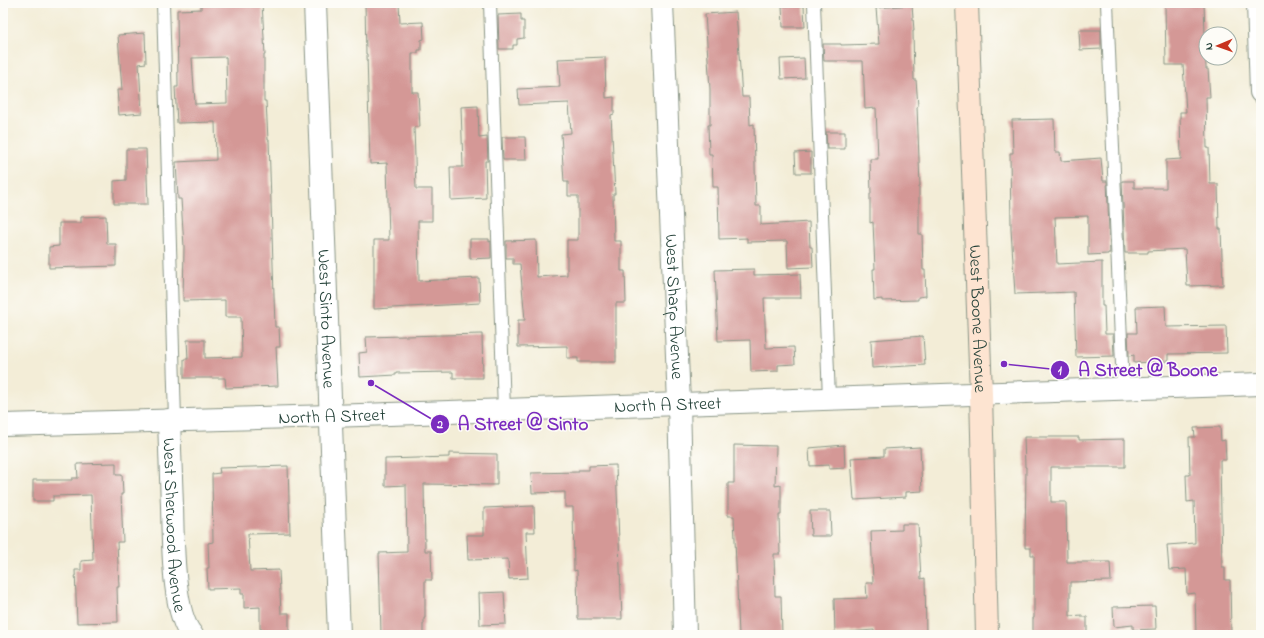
<svg xmlns="http://www.w3.org/2000/svg" width="1264" height="638" font-family="'Indie Flower',sans-serif">
  <rect width="100%" height="100%" fill="#fdfcf7"/>
  <filter id="ink" filterUnits="userSpaceOnUse"><feTurbulence type="fractalNoise" baseFrequency=".025" numOctaves="2"/><feDisplacementMap in="SourceGraphic" scale="8" xChannelSelector="R" yChannelSelector="G"/><feConvolveMatrix kernelMatrix="1 2 1 2 8 2 1 2 1" color-interpolation-filters="sRGB"/></filter>
  <filter id="wash" filterUnits="userSpaceOnUse"><feTurbulence type="fractalNoise" baseFrequency=".012" numOctaves="4" result="noise"/><feDisplacementMap in="SourceGraphic" scale="16" xChannelSelector="R" yChannelSelector="G"/><feGaussianBlur stdDeviation="0.9" result="paint"/><feColorMatrix in="noise" values="0 0 0 0 0 0 0 0 0 0 0 0 0 0 0 0 0 1.4 0 .05"/><feComposite in="paint" operator="in"/></filter>
  <g filter="url(#wash)">
    <rect width="100%" height="100%" fill="#f3edd7"/>
    <g id="blocks">
      <g fill="#d49896" fill-rule="evenodd">
        <path d="M 201,3 L 262,3 L 265,55 L 264,55 L 264,101 L 266,101 L 268,140 L 269,140 L 275,327 L 279,327 L 280,347 L 276,347 L 278,386 L 226,388 L 225,378 L 184,378 L 184,359 L 188,359 L 187,340 L 205,340 L 205,358 L 242,357 L 241,317 L 225,317 L 225,300 L 183,301 L 184,247 L 181,199 L 178,199 L 176,162 L 216,160 L 215,122 L 177,123 L 175,87 L 178,87 L 177,10 L 201,9 ZM 226,57 L 227,103 L 195,104 L 192,58 Z"/>
        <path d="M 365,3 L 399,3 L 400,23 L 423,22 L 424,39 L 421,40 L 421,50 L 418,50 L 418,53 L 412,53 L 412,92 L 418,92 L 420,127 L 414,127 L 416,189 L 432,189 L 432,221 L 418,221 L 419,281 L 479,278 L 480,303 L 374,309 L 374,240 L 389,240 L 387,163 L 370,164 L 367,54 L 366,54 Z"/>
        <path d="M 1165,3 L 1204,3 L 1206,69 L 1208,69 L 1210,97 L 1206,97 L 1207,148 L 1209,148 L 1210,184 L 1218,184 L 1219,229 L 1221,229 L 1223,285 L 1187,286 L 1185,249 L 1148,251 L 1148,253 L 1125,253 L 1122,181 L 1134,181 L 1134,188 L 1166,188 L 1166,160 L 1181,159 L 1180,112 L 1186,112 L 1183,65 L 1166,65 Z"/>
        <path d="M 912,5 L 914,31 L 913,31 L 914,80 L 916,80 L 918,106 L 917,106 L 920,186 L 919,186 L 919,234 L 922,234 L 923,270 L 925,270 L 926,296 L 918,297 L 918,300 L 882,301 L 882,299 L 874,300 L 873,269 L 875,269 L 873,222 L 870,223 L 870,194 L 871,194 L 870,159 L 878,159 L 876,108 L 865,109 L 863,61 L 824,61 L 823,44 L 841,44 L 841,45 L 879,44 L 876,8 Z"/>
        <path d="M 782,6 L 804,6 L 805,27 L 783,27 Z"/>
        <path d="M 736,12 L 742,97 L 749,97 L 750,125 L 754,124 L 756,206 L 761,206 L 761,225 L 809,222 L 810,247 L 812,247 L 813,267 L 788,268 L 787,241 L 747,242 L 747,238 L 719,239 L 718,187 L 713,187 L 712,154 L 709,154 L 708,125 L 710,125 L 710,89 L 705,14 Z"/>
        <path d="M 521,14 L 521,21 L 524,21 L 524,38 L 517,39 L 517,45 L 513,45 L 513,49 L 499,49 L 498,15 Z"/>
        <path d="M 1079,30 L 1101,30 L 1101,49 L 1080,50 Z"/>
        <path d="M 145,33 L 146,63 L 139,64 L 142,113 L 119,115 L 117,90 L 122,90 L 118,35 Z"/>
        <path d="M 605,57 L 606,98 L 614,97 L 614,114 L 611,115 L 615,194 L 613,194 L 614,241 L 621,241 L 621,271 L 625,271 L 626,303 L 616,303 L 616,362 L 578,362 L 578,358 L 567,358 L 567,346 L 518,347 L 518,320 L 525,320 L 520,264 L 513,264 L 513,258 L 506,258 L 506,241 L 536,240 L 537,277 L 567,275 L 567,240 L 578,240 L 578,196 L 568,196 L 568,182 L 564,182 L 561,134 L 571,133 L 569,103 L 519,105 L 518,89 L 560,87 L 558,59 Z"/>
        <path d="M 804,58 L 805,78 L 781,79 L 780,59 Z"/>
        <path d="M 478,106 L 479,138 L 487,137 L 488,161 L 485,161 L 486,198 L 451,200 L 450,167 L 463,167 L 461,107 Z"/>
        <path d="M 1054,119 L 1055,152 L 1060,152 L 1061,161 L 1101,158 L 1103,181 L 1107,181 L 1110,253 L 1108,253 L 1108,254 L 1088,255 L 1088,216 L 1055,217 L 1057,264 L 1102,262 L 1102,306 L 1104,306 L 1105,334 L 1113,334 L 1114,356 L 1076,357 L 1074,292 L 1015,294 L 1011,229 L 1010,153 L 1013,153 L 1012,120 Z"/>
        <path d="M 826,132 L 845,132 L 845,149 L 827,149 Z"/>
        <path d="M 502,137 L 525,137 L 526,160 L 503,160 Z"/>
        <path d="M 126,149 L 146,149 L 148,204 L 114,204 L 114,181 L 126,180 Z"/>
        <path d="M 811,152 L 811,173 L 796,173 L 795,153 Z"/>
        <path d="M 106,216 L 107,244 L 116,244 L 116,266 L 49,268 L 49,247 L 59,246 L 59,223 L 81,223 L 81,217 Z"/>
        <path d="M 470,239 L 489,239 L 489,242 L 491,241 L 491,258 L 470,259 Z"/>
        <path d="M 754,269 L 754,275 L 800,274 L 801,298 L 764,298 L 766,348 L 794,347 L 795,364 L 778,365 L 778,371 L 751,372 L 750,340 L 718,341 L 715,270 Z"/>
        <path d="M 1165,306 L 1166,327 L 1226,326 L 1227,353 L 1168,354 L 1168,361 L 1134,363 L 1134,355 L 1129,356 L 1128,333 L 1137,333 L 1136,307 Z"/>
        <path d="M 482,334 L 483,378 L 453,378 L 453,372 L 396,373 L 396,375 L 360,377 L 359,353 L 367,352 L 366,337 Z"/>
        <path d="M 923,336 L 925,365 L 872,368 L 871,340 Z"/>
        <path d="M 1220,427 L 1221,441 L 1225,440 L 1226,460 L 1220,460 L 1222,567 L 1225,567 L 1225,580 L 1230,580 L 1231,635 L 1196,635 L 1195,593 L 1187,594 L 1186,569 L 1169,570 L 1167,545 L 1195,543 L 1194,501 L 1187,502 L 1186,475 L 1190,475 L 1189,437 L 1195,437 L 1194,428 Z"/>
        <path d="M 1024,437 L 1079,437 L 1079,440 L 1125,439 L 1125,467 L 1051,467 L 1051,502 L 1066,502 L 1067,562 L 1110,562 L 1111,581 L 1070,582 L 1070,616 L 1082,615 L 1082,617 L 1087,617 L 1087,635 L 1033,635 L 1033,618 L 1034,618 L 1034,555 L 1031,555 L 1031,548 L 1025,548 L 1026,467 L 1025,467 Z"/>
        <path d="M 734,445 L 776,446 L 775,486 L 781,485 L 781,515 L 779,515 L 780,554 L 774,554 L 775,596 L 781,596 L 782,635 L 739,635 L 734,516 L 728,516 L 728,483 L 734,483 Z"/>
        <path d="M 844,445 L 845,468 L 829,469 L 829,465 L 810,466 L 809,448 Z"/>
        <path d="M 920,447 L 922,491 L 906,492 L 906,497 L 854,500 L 851,458 L 884,456 L 884,449 Z"/>
        <path d="M 449,453 L 497,454 L 497,485 L 424,484 L 425,551 L 431,551 L 432,580 L 425,580 L 425,618 L 424,618 L 424,624 L 423,624 L 423,635 L 381,635 L 379,553 L 407,552 L 406,485 L 385,486 L 385,459 L 449,457 Z"/>
        <path d="M 116,463 L 116,475 L 122,475 L 123,494 L 121,494 L 123,542 L 117,542 L 119,587 L 117,587 L 118,622 L 77,623 L 75,570 L 81,570 L 81,561 L 93,560 L 91,495 L 53,496 L 53,501 L 33,501 L 33,480 L 72,480 L 72,478 L 78,478 L 77,464 Z"/>
        <path d="M 616,465 L 622,619 L 578,619 L 577,570 L 574,571 L 573,507 L 565,507 L 565,492 L 532,493 L 531,473 L 579,472 L 579,470 L 589,470 L 589,466 Z"/>
        <path d="M 288,466 L 290,533 L 248,534 L 250,571 L 279,570 L 281,613 L 289,613 L 289,635 L 262,635 L 262,629 L 260,629 L 260,607 L 244,608 L 244,594 L 241,594 L 241,588 L 208,589 L 207,568 L 209,568 L 208,543 L 213,542 L 212,474 L 220,473 L 219,468 Z"/>
        <path d="M 534,506 L 535,532 L 526,532 L 528,578 L 509,579 L 508,559 L 468,560 L 467,535 L 484,535 L 484,508 Z"/>
        <path d="M 810,511 L 830,511 L 831,536 L 811,536 Z"/>
        <path d="M 902,524 L 918,524 L 921,579 L 925,578 L 926,635 L 874,635 L 874,630 L 835,633 L 834,599 L 867,598 L 866,583 L 873,583 L 871,531 L 902,530 Z"/>
        <path d="M 504,592 L 506,624 L 480,625 L 479,593 Z"/>
        <path d="M 1155,606 L 1156,629 L 1133,630 L 1133,625 L 1114,627 L 1113,607 Z"/>
      </g>
    </g>
  </g>
  <g filter="url(#ink)">
    <use href="#blocks" fill-opacity="0" stroke="#899586" stroke-width="1"/>
    <g fill="none" stroke-linecap="round" stroke-linejoin="round">
      <defs>
        <g id="service">
          <path d="M 163,3 L 175,420"/>
          <path d="M 490,3 L 504,410"/>
          <path d="M 814,3 L 829,399"/>
          <path d="M 1107,3 L 1123,389"/>
        </g>
        <g id="minor">
          <path id="s1" d="M 315,3 L 339,635"/>
          <path id="s2" d="M 662,3 L 679,403 L 685,635"/>
          <path d="M 1258,3 L 1261,92"/>
          <path id="s3" d="M 169,420 C 170,449 171,478 172,506 C 173,537 172,613 192,635"/>
          <path id="s4" d="M 3,425 L 331,416 L 1261,384"/>
        </g>
        <g id="secondary">
          <path id="s5" d="M 967,3 L 981,394 L 987,635"/>
        </g>
      </defs>
      <use href="#service" stroke="#899586" stroke-width="14"/>
      <use href="#minor" stroke="#899586" stroke-width="24"/>
      <use href="#secondary" stroke="#899586" stroke-width="24"/>
      <use href="#service" stroke="#fff" stroke-width="12"/>
      <use href="#minor" stroke="#fff" stroke-width="22"/>
      <use href="#secondary" stroke="#fde4d1" stroke-width="22"/>
    </g>
  </g>
  <g text-anchor="middle" stroke-width="3" stroke-linejoin="round" paint-order="stroke">
    <g font-size="18" fill="#1f3d34" stroke="#fdfcf7">
      <text dy="6" stroke="none"><textPath href="#s2" startOffset="304">West Sharp Avenue</textPath></text>
      <text dy="6" stroke="none"><textPath href="#s1" startOffset="316">West Sinto Avenue</textPath></text>
      <text dy="6" stroke="none"><textPath href="#s5" startOffset="316">West Boone Avenue</textPath></text>
      <text dy="6" stroke="none"><textPath href="#s4" startOffset="665">North A Street</textPath></text>
      <text dy="6" stroke="none"><textPath href="#s4" startOffset="329">North A Street</textPath></text>
      <text dy="6" stroke="none"><textPath href="#s3" startOffset="105">West Sherwood Avenue</textPath></text>
    </g>
  </g>
  <path fill="none" stroke="#7b2cbf" stroke-width="1.5" d="M1004 364L1060 370M371 383L440 424"/>
  <g fill="#7b2cbf" stroke="#fdfcf7" stroke-width="1.5">
    <circle cx="1004" cy="364" r="4"/>
    <circle cx="371" cy="383" r="4"/>
    <circle cx="1060" cy="370" r="10"/>
    <circle cx="440" cy="424" r="10"/>
  </g>
  <g font-size="12" text-anchor="middle" font-weight="bold" fill="#fff">
    <text x="1060" y="374">1</text>
    <text x="440" y="428">2</text>
  </g>
  <g font-size="19" text-anchor="middle" font-weight="bold" fill="#7b2cbf" stroke="#fdfcf7" stroke-width="3" stroke-linejoin="round" paint-order="stroke">
    <text x="1148" y="376">A Street @ Boone</text>
    <text x="523" y="430">A Street @ Sinto</text>
  </g>
  <rect width="1264" height="638" fill="none" stroke="#fdfcf7" stroke-width="16"/>
  <g transform="translate(1218 46) rotate(268)"><circle r="19" fill="#fdfcf7" stroke="#a4b0a9"/>
  <path d="M0-3L7 15L0 10L-7 15Z" fill="#c8321e"/>
  <text y="-6" font-size="11" font-weight="bold" text-anchor="middle" fill="#1f3d34">N</text>
  </g>
</svg>
